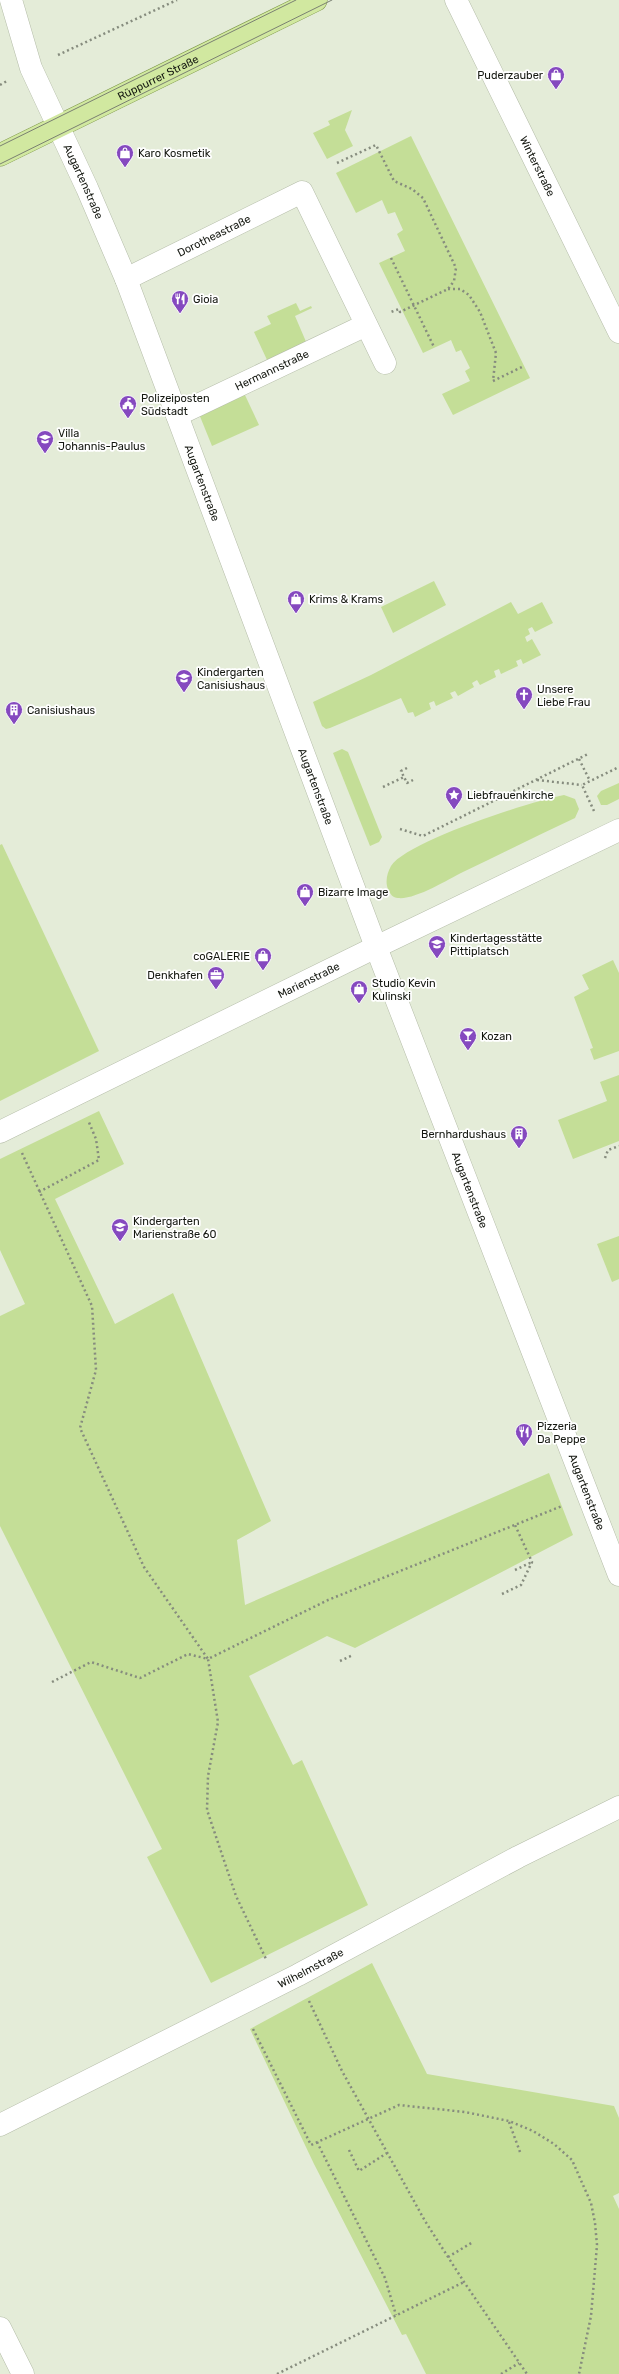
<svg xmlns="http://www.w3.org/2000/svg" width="619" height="2374" font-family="Rubik,sans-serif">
  <rect width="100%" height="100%" fill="#e4ecd8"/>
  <g fill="#c4de97">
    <path d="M 352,110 L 345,130 L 353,146 L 327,159 L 313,133 L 330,125 L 328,121 Z"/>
    <path d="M 411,136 L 530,378 L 453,415 L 442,394 L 470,381 L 465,371 L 470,368 L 461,350 L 456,352 L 451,340 L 423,353 L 379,263 L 405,251 L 397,234 L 403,230 L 395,212 L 388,214 L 382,200 L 356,213 L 336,173 Z"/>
    <path d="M 296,303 L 300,311 L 311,306 L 312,308 L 295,316 L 307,344 L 268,362 L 254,332 L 271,324 L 267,316 Z"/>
    <path d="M 244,393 L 259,425 L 212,446 L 199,414 Z"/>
    <path d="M 434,581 L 446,605 L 393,633 L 381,607 Z"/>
    <path d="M 511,602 L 518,614 L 542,602 L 553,623 L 535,632 L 532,627 L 528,629 L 530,634 L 525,637 L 527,642 L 532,639 L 541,655 L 523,664 L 521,659 L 516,661 L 518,666 L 501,674 L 499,669 L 494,671 L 496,677 L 480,685 L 477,680 L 472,683 L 474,687 L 458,696 L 455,691 L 450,693 L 453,698 L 436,706 L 434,701 L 429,703 L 431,709 L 415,717 L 413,712 L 408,713 L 401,698 L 330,728 L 326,729 L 322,726 L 313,702 L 371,675 Z"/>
    <path d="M 342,749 L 348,752 L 382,837 L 379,842 L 370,846 L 333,753 Z"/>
    <path d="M 619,783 L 619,799 L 607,805 L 601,805 L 597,796 L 601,791 Z"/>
    <path d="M 564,795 L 575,799 L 579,809 L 575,818 C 537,836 500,854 463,872 C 447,880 415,900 398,898 C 393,898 390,894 388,889 C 385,882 387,873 391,866 C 407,841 532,801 564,795 Z"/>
    <path d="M 2,844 L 99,1051 L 0,1101 L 0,845 Z"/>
    <path d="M 613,960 L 619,973 L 619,1051 L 594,1060 L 590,1049 L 593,1048 L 574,997 L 589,989 L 582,975 Z"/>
    <path d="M 619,1075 L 619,1141 L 573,1159 L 558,1120 L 607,1101 L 600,1082 Z"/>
    <path d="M 99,1111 L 124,1164 L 55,1199 L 115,1324 L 173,1293 L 271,1521 L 237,1540 L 245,1605 L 549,1473 L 573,1535 L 355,1648 L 327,1636 L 249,1676 L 293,1765 L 302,1760 L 368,1905 L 211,1983 L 147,1857 L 162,1849 L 0,1526 L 0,1316 L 25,1304 L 0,1250 L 0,1159 Z"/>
    <path d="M 619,1236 L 619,1279 L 612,1282 L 597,1244 Z"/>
    <path d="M 372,1963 L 427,2074 L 614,2106 L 619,2118 L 619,2193 L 613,2196 L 619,2209 L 619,2374 L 426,2374 L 406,2334 L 402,2335 L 314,2164 L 250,2029 Z"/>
  </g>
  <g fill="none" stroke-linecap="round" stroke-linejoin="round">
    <defs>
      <g id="minor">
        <path id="s1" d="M 11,0 L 31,68 L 87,188 L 126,279 L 376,947 L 619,1575"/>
        <path id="s2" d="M 456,0 L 619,332"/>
        <path id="s3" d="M 126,279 L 302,192 L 385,363"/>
        <path id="s4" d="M 177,415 L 366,325"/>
        <path id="s5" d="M 0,1132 L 376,947 L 619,830"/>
        <path id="s6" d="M 0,2125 L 298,1975 L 518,1857 L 619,1807"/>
        <path d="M 0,2328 L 23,2374"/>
      </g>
      <g id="major">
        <path id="s7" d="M 0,155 L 316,0"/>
      </g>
    </defs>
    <use href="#minor" stroke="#b5bda9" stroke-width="23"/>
    <use href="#major" stroke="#7b9545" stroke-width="23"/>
    <g stroke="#868c7e" stroke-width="2.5" stroke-dasharray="2 3" stroke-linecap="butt">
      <path d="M 58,55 L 177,0"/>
      <path d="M 0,85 L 7,81"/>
      <path d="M 337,163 L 376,145 L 394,181 L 412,189 L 423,198 L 456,268 L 454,281 L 448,289 L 400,312 L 399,309 L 391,312"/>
      <path d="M 391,258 L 434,347"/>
      <path d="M 448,289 L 460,289 L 469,295 L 480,312 L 496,353 L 493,381"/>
      <path d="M 493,381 L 524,366"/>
      <path d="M 579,759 L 590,781"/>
      <path d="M 407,768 L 401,771 L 407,783 L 413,780"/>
      <path d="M 537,780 L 582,785"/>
      <path d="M 383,787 L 404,777"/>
      <path d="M 594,811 L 582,785 L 619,767"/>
      <path d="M 400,829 L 423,836 L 588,754"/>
      <path d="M 22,1153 L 92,1306 L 96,1370 L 80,1428 L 144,1567 L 208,1659 L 328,1600 L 562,1506"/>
      <path d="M 605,1158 L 608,1150 L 619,1146"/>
      <path d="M 39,1192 L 99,1160 L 96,1139 L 88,1120"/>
      <path d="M 515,1570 L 532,1562"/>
      <path d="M 502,1594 L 521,1585 L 532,1562 L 515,1525"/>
      <path d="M 340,1661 L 353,1655"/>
      <path d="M 52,1682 L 91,1662 L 140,1678 L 188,1654 L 208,1659 L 218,1722 L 208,1776 L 207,1810 L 236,1896 L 266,1959"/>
      <path d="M 309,2001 L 342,2071 L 425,2221 L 464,2282 L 527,2374"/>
      <path d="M 253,2029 L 311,2145 L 399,2105 L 465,2112 L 509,2121 L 533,2131 L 554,2144 L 572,2160 L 591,2203 L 595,2223 L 597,2245 L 591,2316 L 579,2374"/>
      <path d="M 509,2122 L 520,2152"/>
      <path d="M 317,2142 L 385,2278 L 396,2315"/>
      <path d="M 349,2150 L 359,2171 L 387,2153"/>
      <path d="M 448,2257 L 473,2242"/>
      <path d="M 277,2374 L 464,2282"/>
      <path d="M 501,2374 L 519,2363"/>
    </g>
    <use href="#minor" stroke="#fff" stroke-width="22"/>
    <use href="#major" stroke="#d1e8a0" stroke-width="22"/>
    <g stroke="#7a8072" stroke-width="1">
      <path d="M 0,146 L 296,0"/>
      <path d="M 0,164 L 332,0"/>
    </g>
  </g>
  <defs>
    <symbol id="shop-pin" viewBox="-11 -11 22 30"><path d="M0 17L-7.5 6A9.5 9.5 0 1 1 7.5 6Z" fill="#8549bf" stroke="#fff"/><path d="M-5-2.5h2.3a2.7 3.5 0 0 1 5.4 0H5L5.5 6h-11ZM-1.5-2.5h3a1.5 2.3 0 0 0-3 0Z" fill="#fff"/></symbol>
    <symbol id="restaurant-pin" viewBox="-11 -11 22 30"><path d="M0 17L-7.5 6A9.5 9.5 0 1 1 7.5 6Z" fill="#8549bf" stroke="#fff"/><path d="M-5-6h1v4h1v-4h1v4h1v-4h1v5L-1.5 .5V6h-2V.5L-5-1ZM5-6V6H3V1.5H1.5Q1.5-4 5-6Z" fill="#fff"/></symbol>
    <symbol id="civic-pin" viewBox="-11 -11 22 30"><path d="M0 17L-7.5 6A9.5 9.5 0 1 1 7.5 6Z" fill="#8549bf" stroke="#fff"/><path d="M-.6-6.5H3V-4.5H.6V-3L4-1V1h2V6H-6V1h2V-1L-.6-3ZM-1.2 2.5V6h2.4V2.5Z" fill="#fff"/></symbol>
    <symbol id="school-pin" viewBox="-11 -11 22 30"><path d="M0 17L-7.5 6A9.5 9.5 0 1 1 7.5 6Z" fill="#8549bf" stroke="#fff"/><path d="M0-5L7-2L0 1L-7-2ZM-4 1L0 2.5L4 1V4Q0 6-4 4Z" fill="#fff"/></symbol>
    <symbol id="church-pin" viewBox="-11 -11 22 30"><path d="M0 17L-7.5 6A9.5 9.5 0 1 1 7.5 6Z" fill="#8549bf" stroke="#fff"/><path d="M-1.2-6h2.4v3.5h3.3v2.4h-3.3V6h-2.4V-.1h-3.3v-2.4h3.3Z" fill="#fff"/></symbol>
    <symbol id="building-pin" viewBox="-11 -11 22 30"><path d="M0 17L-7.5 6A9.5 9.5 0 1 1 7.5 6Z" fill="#8549bf" stroke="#fff"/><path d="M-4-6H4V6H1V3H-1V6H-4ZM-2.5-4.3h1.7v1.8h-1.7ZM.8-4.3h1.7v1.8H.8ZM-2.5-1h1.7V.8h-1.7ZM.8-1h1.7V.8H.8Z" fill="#fff"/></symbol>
    <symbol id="sight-pin" viewBox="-11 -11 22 30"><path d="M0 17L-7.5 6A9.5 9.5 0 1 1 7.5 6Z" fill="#8549bf" stroke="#fff"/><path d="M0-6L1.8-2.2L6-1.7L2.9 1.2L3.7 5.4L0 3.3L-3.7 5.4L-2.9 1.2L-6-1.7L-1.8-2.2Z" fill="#fff"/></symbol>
    <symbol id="office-pin" viewBox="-11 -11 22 30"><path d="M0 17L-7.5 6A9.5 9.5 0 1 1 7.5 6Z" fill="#8549bf" stroke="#fff"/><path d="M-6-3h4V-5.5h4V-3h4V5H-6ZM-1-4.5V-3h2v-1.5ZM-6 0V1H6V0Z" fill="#fff"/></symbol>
    <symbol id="bar-pin" viewBox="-11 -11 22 30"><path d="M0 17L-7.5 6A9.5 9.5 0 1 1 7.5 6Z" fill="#8549bf" stroke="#fff"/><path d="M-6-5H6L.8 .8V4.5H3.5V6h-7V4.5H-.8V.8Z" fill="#fff"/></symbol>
  </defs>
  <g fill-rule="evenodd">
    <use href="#shop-pin" x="546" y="65" width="20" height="27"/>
    <use href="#shop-pin" x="115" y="143" width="20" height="27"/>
    <use href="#restaurant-pin" x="170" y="289" width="20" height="27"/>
    <use href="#civic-pin" x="118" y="394" width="20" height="27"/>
    <use href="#school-pin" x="35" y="429" width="20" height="27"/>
    <use href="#shop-pin" x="286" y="589" width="20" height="27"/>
    <use href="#school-pin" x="174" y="668" width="20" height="27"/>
    <use href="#church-pin" x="514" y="685" width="20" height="27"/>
    <use href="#building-pin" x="4" y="700" width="20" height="27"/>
    <use href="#sight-pin" x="444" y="785" width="20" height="27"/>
    <use href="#shop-pin" x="295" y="882" width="20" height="27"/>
    <use href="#school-pin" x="427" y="934" width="20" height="27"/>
    <use href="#shop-pin" x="253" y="946" width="20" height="27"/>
    <use href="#office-pin" x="206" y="965" width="20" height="27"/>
    <use href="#shop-pin" x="349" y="979" width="20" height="27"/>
    <use href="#bar-pin" x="458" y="1026" width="20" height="27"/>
    <use href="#building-pin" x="509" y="1124" width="20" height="27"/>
    <use href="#school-pin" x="110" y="1217" width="20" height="27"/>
    <use href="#restaurant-pin" x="514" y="1422" width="20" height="27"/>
  </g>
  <g text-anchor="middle" stroke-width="3.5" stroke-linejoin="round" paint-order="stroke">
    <g font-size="11" fill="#141710" stroke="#fff" text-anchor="start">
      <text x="543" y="79" text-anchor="end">Puderzauber</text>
      <text x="138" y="157">Karo Kosmetik</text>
      <text x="193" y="303">Gioia</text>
      <text x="141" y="402">Polizeiposten<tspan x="141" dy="13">Südstadt</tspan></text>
      <text x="58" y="437">Villa<tspan x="58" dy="13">Johannis-Paulus</tspan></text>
      <text x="309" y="603">Krims &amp; Krams</text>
      <text x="197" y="676">Kindergarten<tspan x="197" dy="13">Canisiushaus</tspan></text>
      <text x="537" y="693">Unsere<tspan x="537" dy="13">Liebe Frau</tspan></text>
      <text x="27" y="714">Canisiushaus</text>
      <text x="467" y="799">Liebfrauenkirche</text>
      <text x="318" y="896">Bizarre Image</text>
      <text x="450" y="942">Kindertagesstätte<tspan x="450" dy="13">Pittiplatsch</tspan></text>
      <text x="250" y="960" text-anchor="end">coGALERIE</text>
      <text x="203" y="979" text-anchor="end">Denkhafen</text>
      <text x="372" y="987">Studio Kevin<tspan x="372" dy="13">Kulinski</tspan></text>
      <text x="481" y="1040">Kozan</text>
      <text x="506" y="1138" text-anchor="end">Bernhardushaus</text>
      <text x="133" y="1225">Kindergarten<tspan x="133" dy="13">Marienstraße 60</tspan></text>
      <text x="537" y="1430">Pizzeria<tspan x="537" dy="13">Da Peppe</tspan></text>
    </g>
    <g font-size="11" fill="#141710" stroke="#fff">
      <text dy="4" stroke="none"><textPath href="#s7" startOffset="176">Rüppurrer Straße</textPath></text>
      <text dy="4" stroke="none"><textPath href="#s2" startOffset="185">Winterstraße</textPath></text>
      <text dy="4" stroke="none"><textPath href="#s1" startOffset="196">Augartenstraße</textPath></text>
      <text dy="4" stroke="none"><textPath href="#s3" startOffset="98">Dorotheastraße</textPath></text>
      <text dy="4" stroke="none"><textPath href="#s4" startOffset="105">Hermannstraße</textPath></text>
      <text dy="4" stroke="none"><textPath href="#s1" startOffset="520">Augartenstraße</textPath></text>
      <text dy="4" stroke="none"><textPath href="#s1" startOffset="844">Augartenstraße</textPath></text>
      <text dy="4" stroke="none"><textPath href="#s5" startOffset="344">Marienstraße</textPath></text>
      <text dy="4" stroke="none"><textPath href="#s1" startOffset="1276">Augartenstraße</textPath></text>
      <text dy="4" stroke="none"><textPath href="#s1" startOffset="1600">Augartenstraße</textPath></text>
      <text dy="4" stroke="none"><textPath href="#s6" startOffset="348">Wilhelmstraße</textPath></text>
    </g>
  </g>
</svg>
